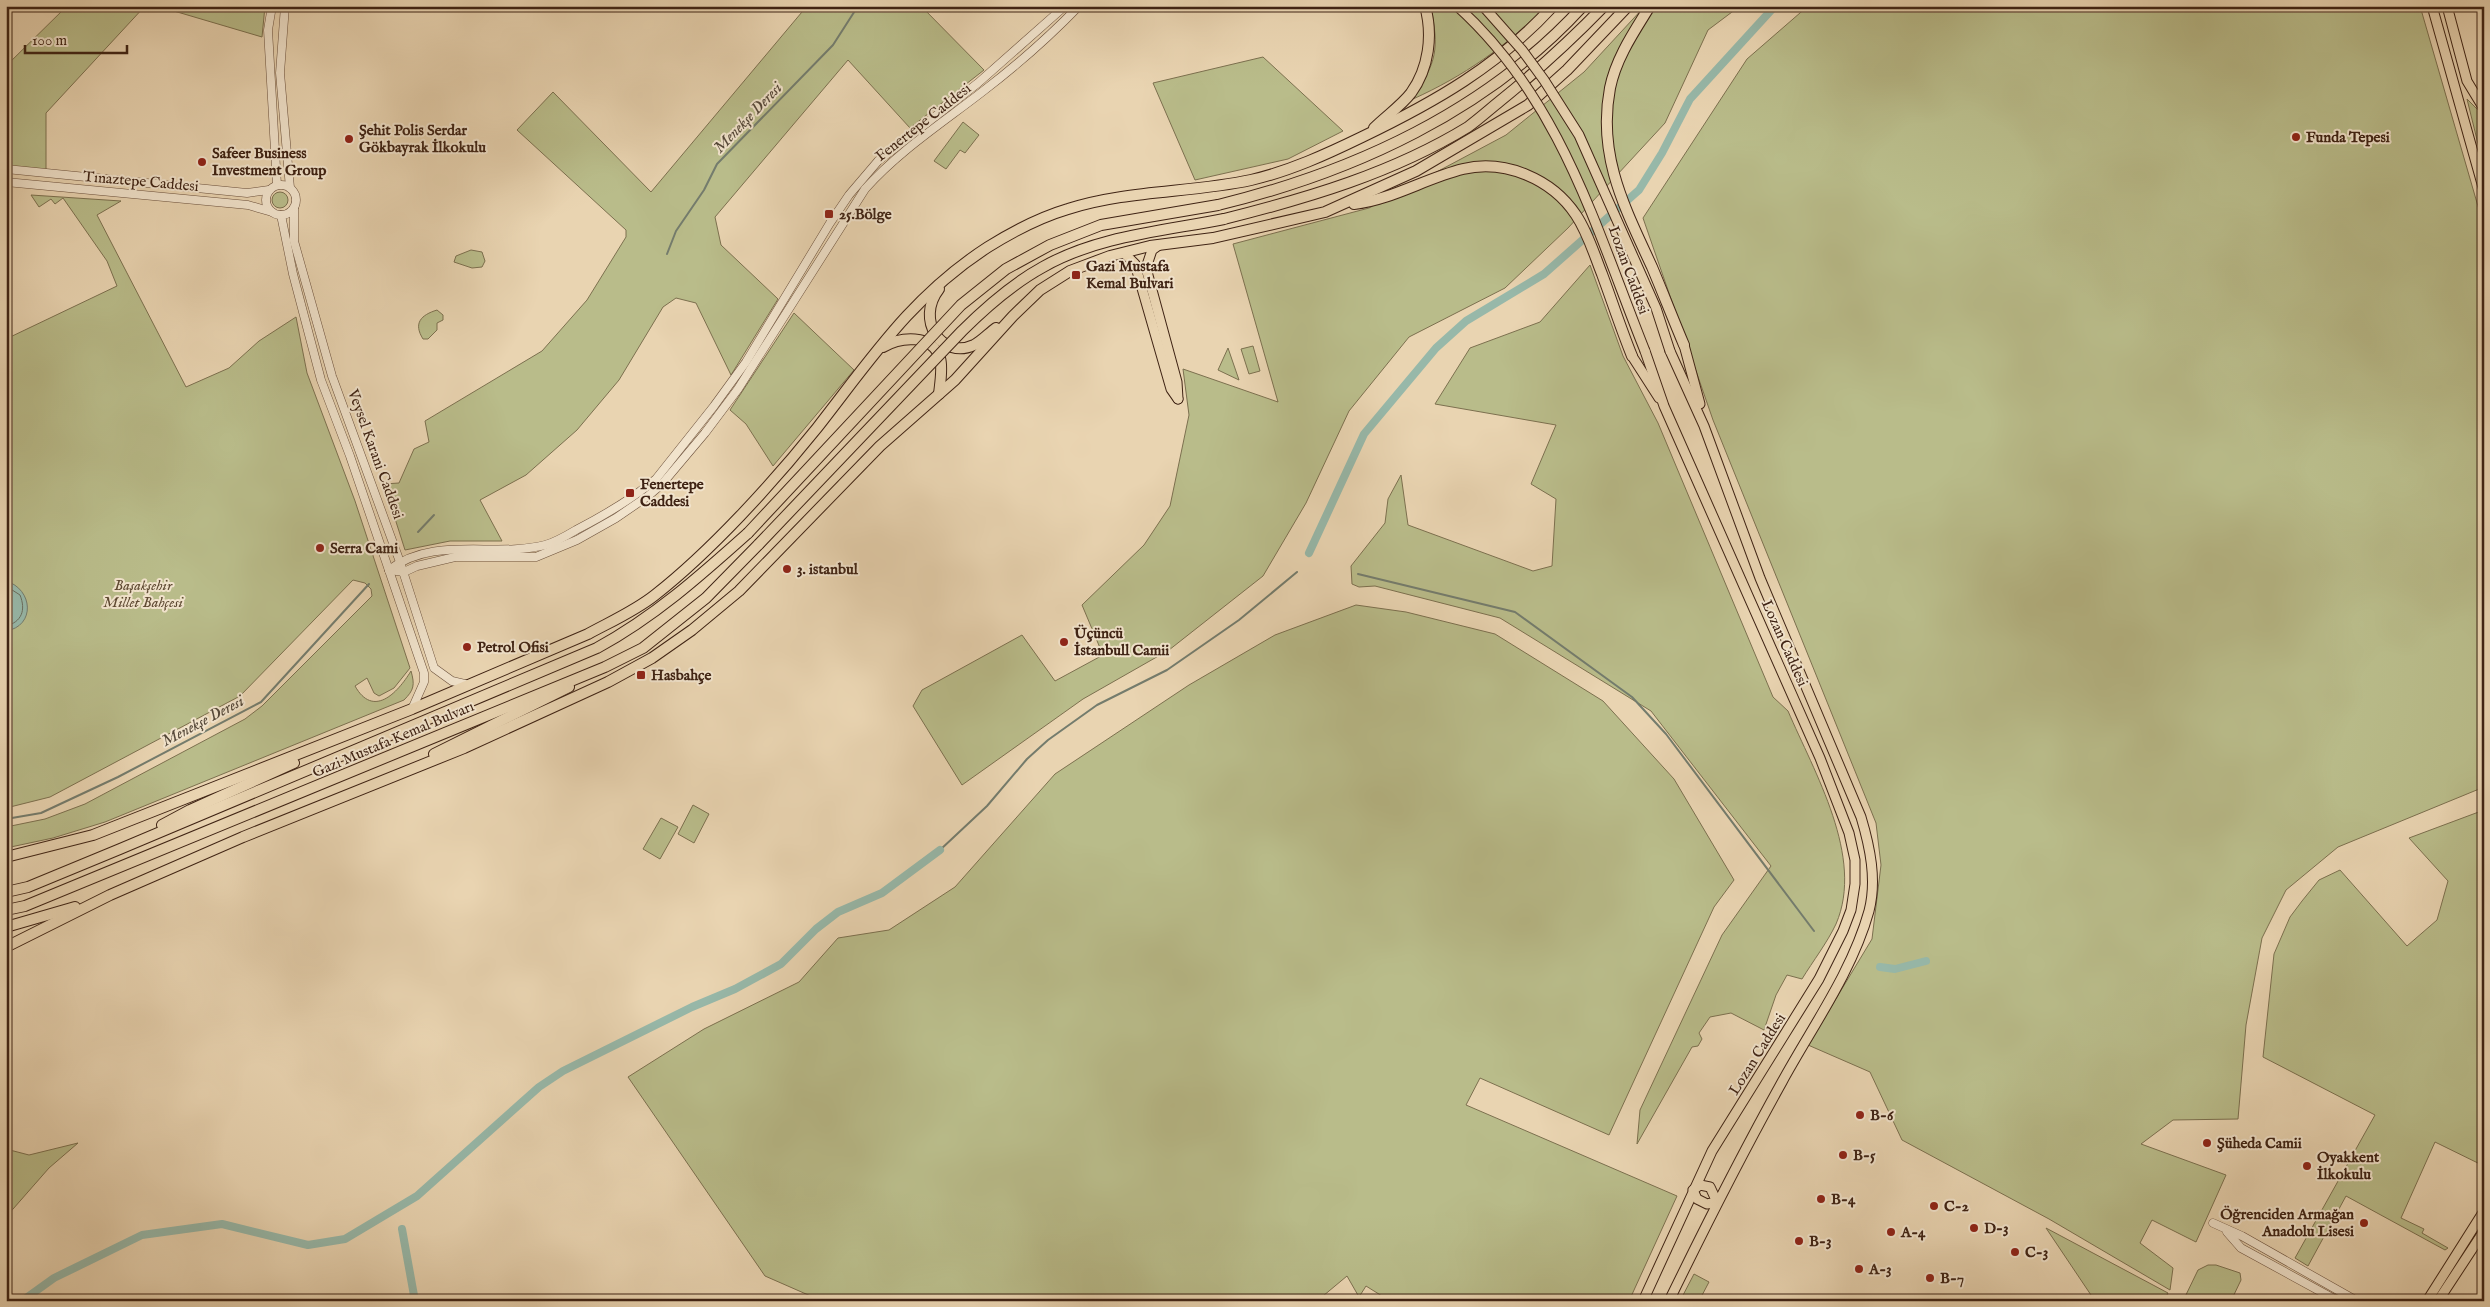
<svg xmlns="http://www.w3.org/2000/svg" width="2490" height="1307" font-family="'IM FELL English',serif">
  <rect width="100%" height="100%" fill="#e9d4b1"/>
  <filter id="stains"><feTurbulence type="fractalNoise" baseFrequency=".004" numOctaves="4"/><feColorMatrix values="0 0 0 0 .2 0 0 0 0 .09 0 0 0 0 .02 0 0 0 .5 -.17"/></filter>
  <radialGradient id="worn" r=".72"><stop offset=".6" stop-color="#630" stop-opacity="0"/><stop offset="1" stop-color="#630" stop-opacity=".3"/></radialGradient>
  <g fill="#b9bc8a" stroke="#7c704f">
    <path d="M 67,6 L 145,6 L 46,113 L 46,171 L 6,167 L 6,66 Z"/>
    <path d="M 157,6 L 265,6 L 262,37 Z"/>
    <path d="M 807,6 L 921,6 L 984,70 L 910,128 L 848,60 L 715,217 L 721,245 L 778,299 L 731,375 L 696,303 L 676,298 L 663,307 L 619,380 L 577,430 L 526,475 L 480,500 L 502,541 L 450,541 L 405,550 L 384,484 L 399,483 L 414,449 L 429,442 L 425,421 L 542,351 L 587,300 L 626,237 L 626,230 L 517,130 L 553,92 L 651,192 Z"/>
    <path d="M 1431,6 L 1545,6 C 1508,46 1462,77 1413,99 C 1437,60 1439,51 1431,6 Z"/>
    <path d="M 1645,6 L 1740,6 L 1708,30 L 1665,123 L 1568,228 L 1505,288 L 1409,337 L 1349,411 L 1306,503 L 1263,576 L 1169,650 L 1083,699 L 962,785 L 913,706 L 922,690 L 1022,635 L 1055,681 L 1103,655 L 1082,605 L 1144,545 L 1170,506 L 1189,415 L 1183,369 L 1278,402 L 1233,244 L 1369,208 L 1506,135 L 1584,72 Z"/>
    <path d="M 1808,6 L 2420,6 L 2484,227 L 2484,787 L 2338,847 L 2286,890 L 2262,938 L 2246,1025 L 2238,1119 L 2173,1120 L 2141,1144 L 2226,1175 L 2196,1242 L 2152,1220 L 2140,1243 L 2173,1268 L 2170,1290 L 2049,1219 L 1902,1140 L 1870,1072 L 1808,1045 L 1872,939 L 1881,865 L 1876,823 L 1713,420 L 1643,218 L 1747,59 Z"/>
    <path d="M 1263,57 L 1343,131 L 1288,159 L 1195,180 L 1153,83 Z"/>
    <path d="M 2467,99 L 2484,116 L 2484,145 L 2480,152 Z"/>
    <path d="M 963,122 L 979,135 L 965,153 L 960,150 L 946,169 L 934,161 Z"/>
    <circle cx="280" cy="200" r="8"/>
    <path d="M 31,195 L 121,201 L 97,215 L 186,387 L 229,368 L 259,341 L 296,317 L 307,373 L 355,501 L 410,668 L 394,688 L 379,696 L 374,693 L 367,678 L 355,686 C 373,718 397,694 411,671 C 415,685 414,690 404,700 L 105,822 L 53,838 L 6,848 L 6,827 L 45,819 L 85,804 L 245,719 L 262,706 L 372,596 L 371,589 L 365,583 L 353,580 L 240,696 L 50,797 L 6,808 L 6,339 L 117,286 L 107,261 L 63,198 L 55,204 L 51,199 L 39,207 Z"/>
    <path d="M 471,250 L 482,252 L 485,261 L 482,267 L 472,268 L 454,262 L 456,256 Z"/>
    <path d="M 1590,265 L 1623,356 L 1658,423 L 1773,697 L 1788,711 C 1814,772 1865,857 1836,924 C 1827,943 1813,961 1802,979 L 1787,975 L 1776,995 L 1764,1030 L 1731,1013 L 1710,1017 L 1699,1033 L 1702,1039 L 1698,1046 L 1692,1047 L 1637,1144 L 1640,1110 L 1722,935 L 1771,866 L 1651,711 L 1500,618 L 1375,586 L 1359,587 L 1352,584 L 1351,566 L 1385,523 L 1388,499 L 1401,475 L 1408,525 L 1533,571 L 1552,566 L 1556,499 L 1531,484 L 1556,425 L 1435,404 L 1470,348 L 1540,322 Z"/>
    <path d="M 437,310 L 443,315 L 443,320 L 437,323 L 437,330 L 428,339 L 423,339 C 413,323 421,315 437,310 Z"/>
    <path d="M 794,313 L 854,370 L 773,466 L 746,424 L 730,410 Z"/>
    <path d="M 1253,346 L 1260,371 L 1249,374 L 1241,349 Z"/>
    <path d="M 1228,348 L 1239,380 L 1218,370 Z"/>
    <path d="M 1356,605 L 1406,612 L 1495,634 L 1603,701 L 1674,779 L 1734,880 L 1714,907 L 1609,1135 L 1480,1078 L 1466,1105 L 1677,1196 L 1629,1301 L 1390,1301 L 1366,1286 L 1359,1297 L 1347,1276 L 1317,1301 L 822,1301 L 765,1276 L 628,1077 L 704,1029 L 799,982 L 838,938 L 889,930 L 955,887 L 1055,774 L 1189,685 L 1275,635 Z"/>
    <path d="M 693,805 L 709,814 L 694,843 L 678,834 Z"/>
    <path d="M 2484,810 L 2484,1166 L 2435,1142 L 2401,1218 L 2424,1229 L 2422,1233 L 2448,1248 L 2445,1250 L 2346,1196 L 2308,1266 L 2295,1258 L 2375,1115 L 2263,1057 L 2274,954 L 2290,917 L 2302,901 L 2319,880 L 2340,870 L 2407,946 L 2437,920 L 2448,881 L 2409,838 Z"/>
    <path d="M 661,818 L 678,827 L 660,859 L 643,849 Z"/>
    <path d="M 78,1143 L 49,1168 L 6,1217 L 6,1149 L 29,1155 Z"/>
    <path d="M 2046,1228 L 2168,1293 L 2164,1301 L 2095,1301 Z"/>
    <path d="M 2208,1265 L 2216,1265 L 2240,1273 L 2241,1280 L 2231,1301 L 2183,1301 L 2198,1270 Z"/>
    <path d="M 1694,1274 L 1709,1282 L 1699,1301 L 1680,1301 Z"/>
  </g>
  <path fill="#97b8a9" stroke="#747c6d" d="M 6,581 C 33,589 36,626 6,631 Z"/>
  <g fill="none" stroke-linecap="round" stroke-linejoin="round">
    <path stroke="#6b6e5e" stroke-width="1" d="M 6,586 L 20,595 C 26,610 22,622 6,626"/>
    <g stroke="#747c6d" stroke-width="2">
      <path d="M 667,254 L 676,231 L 704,190 L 717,164 L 833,45 L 858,6"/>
      <path d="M 418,532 L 434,515"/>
      <path d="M 1358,574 L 1515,612 L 1632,697 L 1666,734 L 1814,931"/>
      <path d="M 6,819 L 41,813 L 118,777 L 261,702 L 369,584"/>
      <path d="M 940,850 L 987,806 L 1027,759 L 1048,740 L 1097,705 L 1167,670 L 1239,620 L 1297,572"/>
    </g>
    <g stroke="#97b8a9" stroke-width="8">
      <path d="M 1309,553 L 1364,434 L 1436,348 L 1466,321 L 1544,274 L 1639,190 L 1662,153 L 1690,99 L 1775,6"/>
      <path d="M 1880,967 L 1895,969 L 1926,961"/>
      <path d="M 402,1229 L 415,1301"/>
      <path d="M 22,1301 L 54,1278 L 142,1235 L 222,1224 L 308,1245 L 345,1239 L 417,1196 L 539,1087 L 563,1071 L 692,1007 L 735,989 L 781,964 L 816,929 L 838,912 L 882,893 L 940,850"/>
    </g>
    <defs>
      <g id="tertiary">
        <path d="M 272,6 L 268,30 L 277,185"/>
        <path d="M 285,6 L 280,73 L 290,188"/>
        <path d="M 6,169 L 247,193 L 269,190"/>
        <path d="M 6,182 L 248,205 L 272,212"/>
        <circle cx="281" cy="200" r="15"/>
        <path d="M 294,208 L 294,241 L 332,376 L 400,562 L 434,668 L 452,681 L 469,685"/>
        <path d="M 281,215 L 293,274 L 321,380 L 350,456 L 424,673 L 424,682 L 412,709"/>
        <path d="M 389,570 L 404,572 L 417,566 L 455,557 L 536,557 L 577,540 L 616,518 L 648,496 L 662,484 L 705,433 L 738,389 L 865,189 C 899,151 942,123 982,92 C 1016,66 1049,37 1079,6"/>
        <path d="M 389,570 C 434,535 494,558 545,545 C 556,542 566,536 576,530 C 605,515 631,500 656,479 L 714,406 L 746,362 L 830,223 L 849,195 L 878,161 L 978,83 L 1065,6"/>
        <path d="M 2213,1223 L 2242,1236 L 2357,1301"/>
        <path d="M 2227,1232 L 2241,1248 L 2338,1301"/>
      </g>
      <g id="primary">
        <path d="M 2432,6 L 2484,191"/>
        <path d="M 2447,6 L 2467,81 L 2484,109"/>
        <path d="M 1159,245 L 1152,250 L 1146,268 L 1177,382 L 1178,399"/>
        <path d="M 1124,253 L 1135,264 L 1171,389 L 1178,399"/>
        <path d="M 1684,345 L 1700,404"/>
        <path d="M 1632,356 L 1659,398"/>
        <path d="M 1700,1185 L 1710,1187 L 1717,1202 L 1707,1204 L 1697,1199 L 1693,1190 Z"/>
        <path d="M 1643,1301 L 1712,1151 L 1819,979 L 1843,931 L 1851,910 L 1855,884 L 1855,860 L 1849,833 L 1820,758 L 1664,406 L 1645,351"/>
        <path d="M 1669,1301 C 1705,1227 1742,1154 1782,1082 C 1812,1027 1852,972 1869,911 C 1877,880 1870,847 1861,817 L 1760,578 L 1704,426 L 1670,351"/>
        <path d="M 2427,1301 L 2484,1211"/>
        <path d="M 2438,1301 L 2484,1231"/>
      </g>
      <g id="trunk">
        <path d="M 1650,6 C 1634,32 1616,58 1610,88 C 1597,156 1625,208 1652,267 C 1663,293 1673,319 1684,345"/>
        <path d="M 1374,128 C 1386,116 1401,106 1411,93 C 1429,68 1433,35 1425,6"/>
        <path d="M 1354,204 C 1391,200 1426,178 1463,169 C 1505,159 1552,179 1576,215 C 1588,233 1594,254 1602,274 C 1612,301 1621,329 1632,356"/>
        <path d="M 1218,205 C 1354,172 1487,111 1583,6"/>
        <path d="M 1224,219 C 1308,198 1393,173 1468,127 C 1479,119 1490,109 1500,101 C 1537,71 1571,40 1604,6"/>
        <path d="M 939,289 C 915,320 942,360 974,345 C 982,341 989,333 996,328"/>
        <path d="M 883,347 C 900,337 932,333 940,358 C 943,368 940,384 939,394"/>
        <path d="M 434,754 L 569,687"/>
        <path d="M 162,825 L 190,810 L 294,763"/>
        <path d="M 6,857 L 93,835 L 412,709 L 588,634 C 610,622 635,611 655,595 C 710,552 773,483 817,428 C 871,359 912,296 988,247 C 1012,232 1041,217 1068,209 C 1127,190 1191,193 1251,180 C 1290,171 1327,154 1362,137 C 1435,102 1498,66 1553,6"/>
        <path d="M 6,892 L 28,887 L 120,849 L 597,648 C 654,617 700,576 748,533"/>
        <path d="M 6,910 L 25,906 L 605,667 L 643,648 L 706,598 L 759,544"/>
        <path d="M 6,927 L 75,907"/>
        <path d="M 6,947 L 110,895 L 243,837 L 464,748 L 608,682 L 652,658 L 692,630 L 739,591 L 880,446 L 955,380 L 1013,316 L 1040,290 L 1070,271 L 1110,256 L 1150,246 L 1213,238 L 1325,212 L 1416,171 L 1528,105 L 1567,70 L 1628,6"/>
      </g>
    </defs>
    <use href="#tertiary" stroke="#6a4f3b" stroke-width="9"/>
    <use href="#primary" stroke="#3f2314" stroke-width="11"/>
    <use href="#trunk" stroke="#3f2314" stroke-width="12"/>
    <use href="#tertiary" stroke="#f1e3cc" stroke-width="8"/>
    <use href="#primary" stroke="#e9d4b1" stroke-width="9"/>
    <use href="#trunk" stroke="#e9d4b1" stroke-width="10"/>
    <defs>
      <g id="primary-bridge">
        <path d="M 1457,6 C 1561,100 1595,226 1645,351"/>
        <path d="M 1483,6 L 1522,50 L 1544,80 L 1579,135 L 1656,308 L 1670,351"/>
      </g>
      <g id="trunk-bridge">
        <path d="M 748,533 L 961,305 L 1006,269 L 1050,245 L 1101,225 L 1218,205"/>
        <path d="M 759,544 L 962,331 C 987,306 1012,284 1043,267 C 1097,236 1164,231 1224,219"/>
      </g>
    </defs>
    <use href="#primary-bridge" stroke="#3f2314" stroke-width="11" stroke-linecap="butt"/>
    <use href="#trunk-bridge" stroke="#3f2314" stroke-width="12" stroke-linecap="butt"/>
    <use href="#primary-bridge" stroke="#e9d4b1" stroke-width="9"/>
    <use href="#trunk-bridge" stroke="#e9d4b1" stroke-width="10"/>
  </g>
  <g fill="#8f2418" stroke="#f1e3cc" stroke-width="2">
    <circle cx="2296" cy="137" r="5"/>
    <circle cx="349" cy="139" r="5"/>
    <circle cx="202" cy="162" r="5"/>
    <rect x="824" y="209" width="10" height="10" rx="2.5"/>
    <rect x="1071" y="270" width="10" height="10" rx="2.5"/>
    <rect x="625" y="488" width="10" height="10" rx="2.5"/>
    <circle cx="320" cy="548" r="5"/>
    <circle cx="787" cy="569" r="5"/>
    <circle cx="1064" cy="642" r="5"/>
    <circle cx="467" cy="647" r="5"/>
    <rect x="636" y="670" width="10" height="10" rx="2.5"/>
    <circle cx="1860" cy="1115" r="5"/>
    <circle cx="2207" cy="1143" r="5"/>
    <circle cx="1843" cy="1155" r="5"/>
    <circle cx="2307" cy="1166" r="5"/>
    <circle cx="1821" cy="1199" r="5"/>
    <circle cx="1934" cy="1206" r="5"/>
    <circle cx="2364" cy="1223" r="5"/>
    <circle cx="1974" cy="1228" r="5"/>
    <circle cx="1891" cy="1232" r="5"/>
    <circle cx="1799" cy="1241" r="5"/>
    <circle cx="2015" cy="1252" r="5"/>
    <circle cx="1859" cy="1269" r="5"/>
    <circle cx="1930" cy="1278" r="5"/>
  </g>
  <g text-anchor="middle" stroke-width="4" stroke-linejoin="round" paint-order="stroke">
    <g font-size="15" fill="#3f2314" stroke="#f1e3cc">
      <text transform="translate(923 122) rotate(-38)" y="5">Fenertepe Caddesi</text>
      <text transform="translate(141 181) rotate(5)" y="5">Tınaztepe Caddesi</text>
      <text transform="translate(1629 270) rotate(70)" y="5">Lozan Caddesi</text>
      <text transform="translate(376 454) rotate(70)" y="5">Veysel Karani Caddesi</text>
      <text transform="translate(1785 643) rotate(66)" y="5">Lozan Caddesi</text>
      <text transform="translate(393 739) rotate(-23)" y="5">Gazi Mustafa Kemal Bulvarı</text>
      <text transform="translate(1757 1054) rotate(-58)" y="5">Lozan Caddesi</text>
    </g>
    <g font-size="15" font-weight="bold" fill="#3f2314" stroke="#f1e3cc" text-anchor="start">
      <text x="359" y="135">Şehit Polis Serdar<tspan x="359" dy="17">Gökbayrak İlkokulu</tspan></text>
      <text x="2306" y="142">Funda Tepesi</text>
      <text x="212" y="158">Safeer Business<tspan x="212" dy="17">Investment Group</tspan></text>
      <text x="839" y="219">25.Bölge</text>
      <text x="1086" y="271">Gazi Mustafa<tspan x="1086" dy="17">Kemal Bulvari</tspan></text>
      <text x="640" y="489">Fenertepe<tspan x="640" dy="17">Caddesi</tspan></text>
      <text x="330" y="553">Serra Cami</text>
      <text x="797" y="574">3. istanbul</text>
      <text x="1074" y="638">Üçüncü<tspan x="1074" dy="17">İstanbull Camii</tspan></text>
      <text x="477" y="652">Petrol Ofisi</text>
      <text x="651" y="680">Hasbahçe</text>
      <text x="1870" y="1120">B-6</text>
      <text x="2217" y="1148">Şüheda Camii</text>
      <text x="1853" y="1160">B-5</text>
      <text x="2317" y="1162">Oyakkent<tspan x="2317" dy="17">İlkokulu</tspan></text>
      <text x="1831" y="1204">B-4</text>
      <text x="1944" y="1211">C-2</text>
      <text x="2354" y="1219" text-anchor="end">Öğrenciden Armağan<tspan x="2354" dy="17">Anadolu Lisesi</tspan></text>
      <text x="1984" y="1233">D-3</text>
      <text x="1901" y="1237">A-4</text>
      <text x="1809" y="1246">B-3</text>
      <text x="2025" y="1257">C-3</text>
      <text x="1869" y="1274">A-3</text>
      <text x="1940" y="1283">B-7</text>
    </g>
    <g font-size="15" font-style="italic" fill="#5e4932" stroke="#f1e3cc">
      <text x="143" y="590">Başakşehir<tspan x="143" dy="17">Millet Bahçesi</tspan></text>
    </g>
    <g font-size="16" font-style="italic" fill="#554839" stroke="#f1e3cc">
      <text transform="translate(747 117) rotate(-46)" y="6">Menekşe Deresi</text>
      <text transform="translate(202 720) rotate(-28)" y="6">Menekşe Deresi</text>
    </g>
  </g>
  <rect width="2490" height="1307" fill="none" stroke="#e9d4b1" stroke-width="25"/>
  <rect x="8" y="8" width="2475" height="1292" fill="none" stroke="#3f2314" stroke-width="2.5"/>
  <rect x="12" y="12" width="2465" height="1282" fill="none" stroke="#3f2314"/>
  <path d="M25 45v8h102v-8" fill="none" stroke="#3f2314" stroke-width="2.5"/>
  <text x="32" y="45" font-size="15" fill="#3f2314" stroke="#f1e3cc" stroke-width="4" paint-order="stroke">100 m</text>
  <rect width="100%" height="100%" filter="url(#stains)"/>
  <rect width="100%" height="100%" fill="url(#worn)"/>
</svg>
